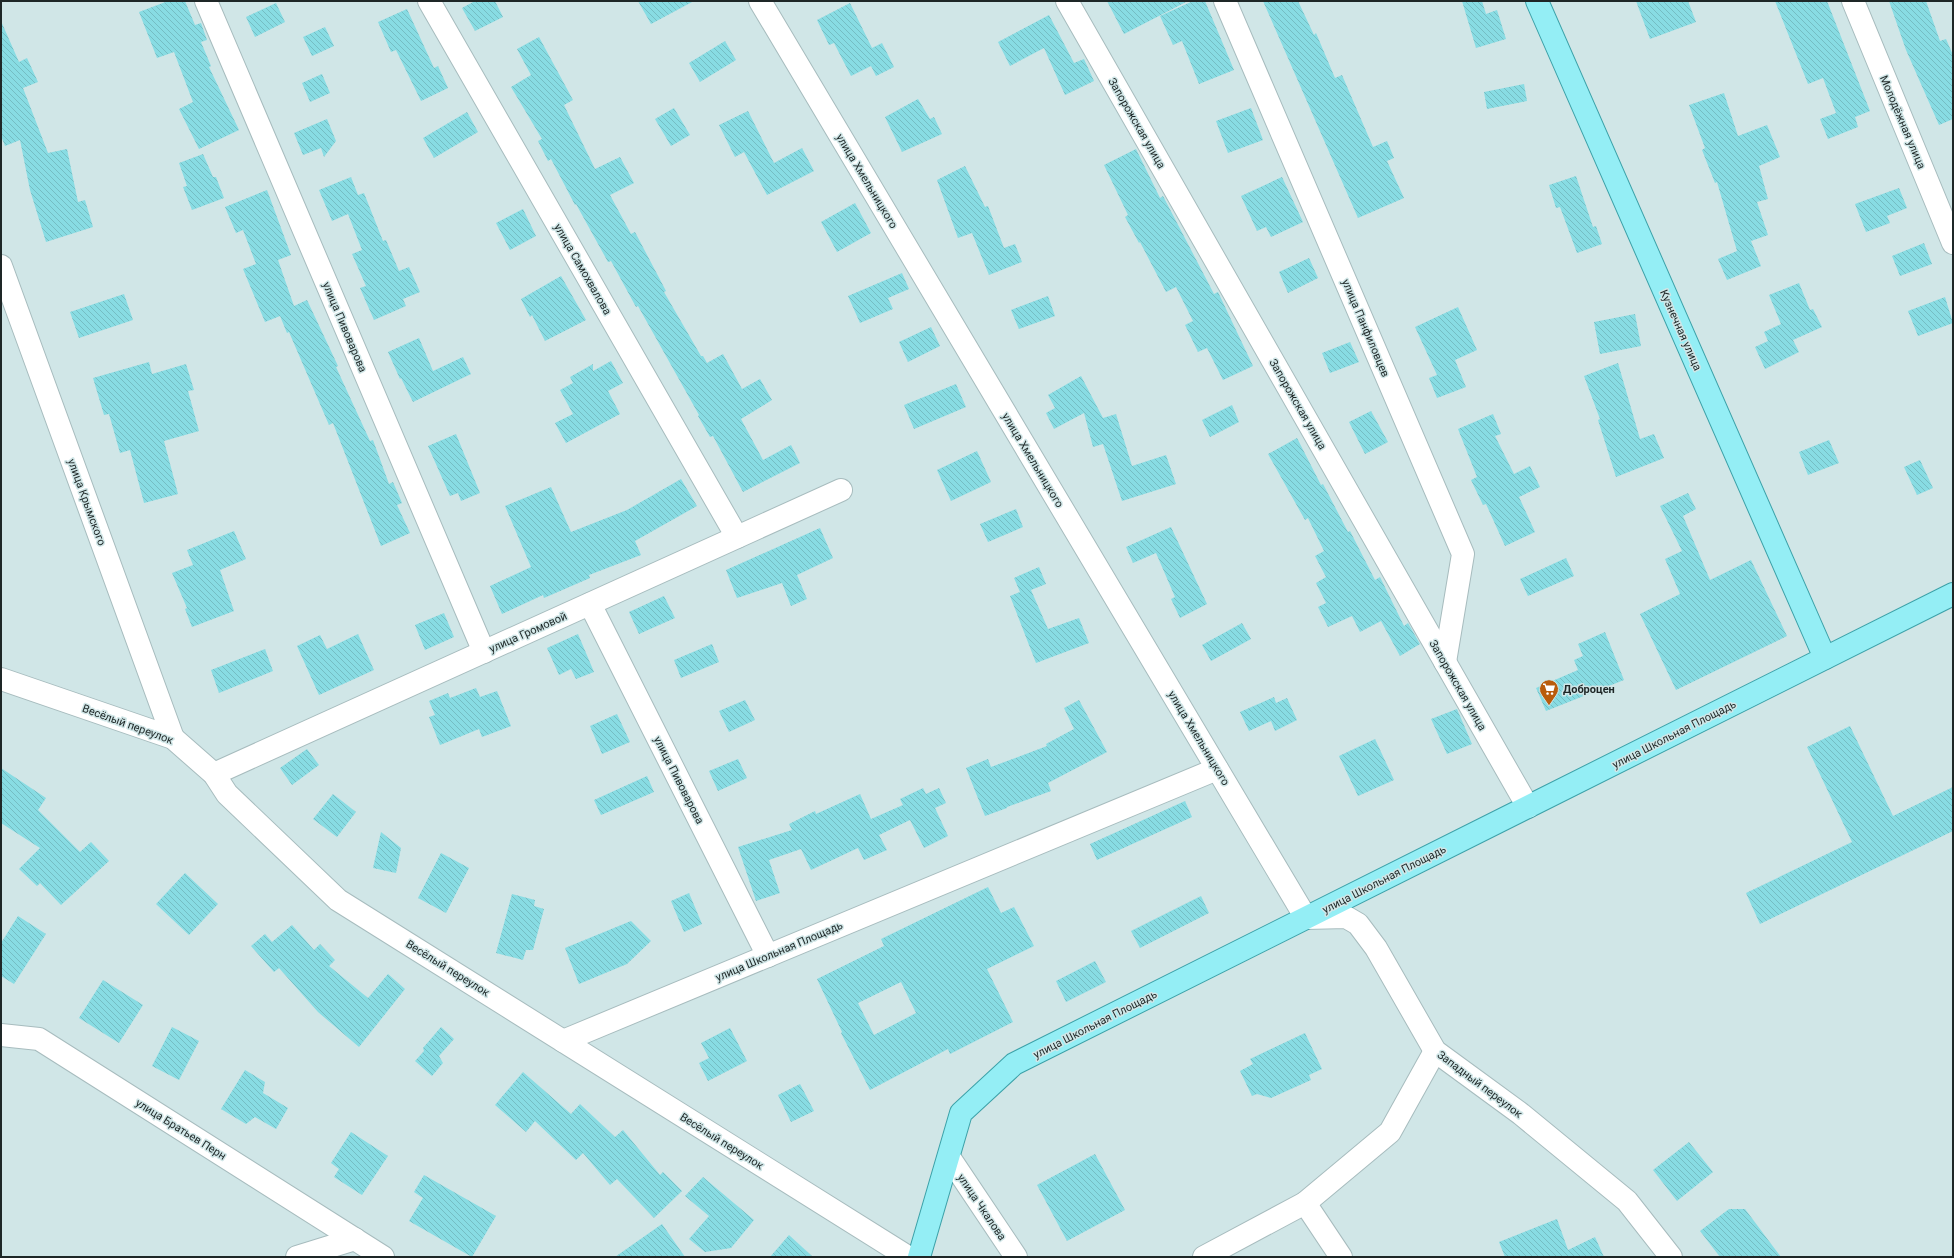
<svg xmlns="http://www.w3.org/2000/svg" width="1954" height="1258" font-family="Roboto,sans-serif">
  <defs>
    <pattern id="building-back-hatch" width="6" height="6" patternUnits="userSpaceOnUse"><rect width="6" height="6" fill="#88dce3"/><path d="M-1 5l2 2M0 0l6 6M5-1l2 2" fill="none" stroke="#75bdc3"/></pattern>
  </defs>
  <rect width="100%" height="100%" fill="#d0e6e7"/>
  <g fill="url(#building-back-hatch)" fill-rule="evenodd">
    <path d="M 168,1 L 185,1 L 195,25 L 201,23 L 207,40 L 201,42 L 211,66 L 209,67 L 239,130 L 199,149 L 179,109 L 193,102 L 174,52 L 157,58 L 139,12 Z"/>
    <path d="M 475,1 L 495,1 L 503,17 L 475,31 L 462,8 Z"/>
    <path d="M 638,1 L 694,1 L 651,24 Z"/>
    <path d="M 1107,1 L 1188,1 L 1124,34 Z"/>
    <path d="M 1193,1 L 1205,1 L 1234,70 L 1199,84 L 1182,41 L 1173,45 L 1160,16 Z"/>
    <path d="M 1263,1 L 1298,1 L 1314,35 L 1316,33 L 1335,78 L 1342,75 L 1373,147 L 1387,141 L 1394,158 L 1387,161 L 1404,198 L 1358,218 Z"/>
    <path d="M 1462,1 L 1482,1 L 1486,14 L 1497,10 L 1506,39 L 1476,48 Z"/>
    <path d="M 1636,1 L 1688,1 L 1696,22 L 1650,39 Z"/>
    <path d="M 1775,1 L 1827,1 L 1870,111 L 1855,117 L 1858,127 L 1828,139 L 1820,119 L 1836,113 L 1823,78 L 1808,84 Z"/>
    <path d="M 1889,1 L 1926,1 L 1940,41 L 1946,39 L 1953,55 L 1953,119 L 1939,125 L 1906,50 Z"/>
    <path d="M 276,3 L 285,22 L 255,37 L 246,17 Z"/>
    <path d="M 850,3 L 872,48 L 882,43 L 894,67 L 876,76 L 871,66 L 851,76 L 834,43 L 829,45 L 817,20 Z"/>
    <path d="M 407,9 L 434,68 L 438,66 L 448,88 L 421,101 L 396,50 L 391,52 L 378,22 Z"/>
    <path d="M 1049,15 L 1074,63 L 1084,59 L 1094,81 L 1065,95 L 1044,48 L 1010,66 L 998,42 Z"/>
    <path d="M 1,21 L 19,62 L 27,58 L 38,82 L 23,88 L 48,153 L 67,149 L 78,202 L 85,200 L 93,227 L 46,242 L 30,190 L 20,140 L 5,146 L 1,136 Z"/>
    <path d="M 325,27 L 334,46 L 312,56 L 303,37 Z"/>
    <path d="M 539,37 L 573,100 L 564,105 L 595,169 L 620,157 L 634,183 L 610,195 L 631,234 L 635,232 L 666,291 L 664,292 L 701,356 L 703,356 L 707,363 L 723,354 L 742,389 L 760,379 L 772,400 L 741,419 L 763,460 L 791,445 L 800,463 L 743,492 L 713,436 L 710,437 L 698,416 L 699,415 L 638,306 L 636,307 L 611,261 L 608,262 L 576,204 L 575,205 L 551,159 L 548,161 L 538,141 L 542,139 L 511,87 L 531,75 L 517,49 Z"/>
    <path d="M 725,41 L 736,60 L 700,82 L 689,63 Z"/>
    <path d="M 322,74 L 330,93 L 310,102 L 302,83 Z"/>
    <path d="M 1524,84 L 1527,101 L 1487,109 L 1484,92 Z"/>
    <path d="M 1724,93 L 1738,136 L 1767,125 L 1780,157 L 1759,166 L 1768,199 L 1757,202 L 1768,235 L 1751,241 L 1761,266 L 1727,280 L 1718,259 L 1737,251 L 1717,182 L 1715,183 L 1702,150 L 1705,148 L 1689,105 Z"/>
    <path d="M 918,99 L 930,119 L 934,117 L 942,134 L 902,152 L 885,117 Z"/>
    <path d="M 674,108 L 690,135 L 671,146 L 655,119 Z"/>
    <path d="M 1251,108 L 1263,140 L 1228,153 L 1216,121 Z"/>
    <path d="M 748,111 L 774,163 L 802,148 L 814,171 L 767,195 L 744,152 L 735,157 L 719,125 Z"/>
    <path d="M 467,112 L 478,132 L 434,158 L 423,138 Z"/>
    <path d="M 327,119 L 336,141 L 324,157 L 321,148 L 303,155 L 294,133 Z"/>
    <path d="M 1136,149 L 1160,198 L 1163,196 L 1214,294 L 1218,292 L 1253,366 L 1223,380 L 1207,348 L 1198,352 L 1185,325 L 1193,321 L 1176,287 L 1166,292 L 1140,242 L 1139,243 L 1125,217 L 1128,215 L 1104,165 Z"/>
    <path d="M 203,154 L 213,177 L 216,177 L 224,198 L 192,210 L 183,187 L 187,186 L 179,163 Z"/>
    <path d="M 965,166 L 985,207 L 988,206 L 1004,248 L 1015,244 L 1022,262 L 989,275 L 972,233 L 958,238 L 937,180 Z"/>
    <path d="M 1576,176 L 1593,227 L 1596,226 L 1602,244 L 1577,253 L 1560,207 L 1556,208 L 1549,185 Z"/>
    <path d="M 351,177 L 358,195 L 364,193 L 383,241 L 386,240 L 399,271 L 409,267 L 420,292 L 403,299 L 406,306 L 374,320 L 360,288 L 366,286 L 352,254 L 362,250 L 348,214 L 332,221 L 319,190 Z"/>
    <path d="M 1282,177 L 1303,222 L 1271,237 L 1266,227 L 1257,231 L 1241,196 Z"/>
    <path d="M 1899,188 L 1907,208 L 1887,216 L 1890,223 L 1866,232 L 1855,204 Z"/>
    <path d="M 267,190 L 291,255 L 278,260 L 294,306 L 307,300 L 338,366 L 336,367 L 370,441 L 373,440 L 389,484 L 393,482 L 402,503 L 397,505 L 410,533 L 381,546 L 333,423 L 329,425 L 289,332 L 287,333 L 280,316 L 265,322 L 243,269 L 256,264 L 243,230 L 236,233 L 225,207 Z"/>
    <path d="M 855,203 L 871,233 L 837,252 L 821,222 Z"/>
    <path d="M 523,209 L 536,236 L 510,250 L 496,223 Z"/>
    <path d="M 1924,243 L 1932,264 L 1900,276 L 1892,256 Z"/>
    <path d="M 1309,258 L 1318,278 L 1288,293 L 1279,272 Z"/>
    <path d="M 902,273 L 909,289 L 888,298 L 893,309 L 860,323 L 848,296 Z"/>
    <path d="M 561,276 L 586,320 L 545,341 L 532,315 L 530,317 L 521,299 Z"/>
    <path d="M 1799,283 L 1810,310 L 1813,309 L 1822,327 L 1793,340 L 1799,352 L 1765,369 L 1755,347 L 1768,341 L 1764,332 L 1781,324 L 1769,295 Z"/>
    <path d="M 124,294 L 133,320 L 79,338 L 70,312 Z"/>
    <path d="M 1048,296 L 1055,316 L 1019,329 L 1011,310 Z"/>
    <path d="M 1945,297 L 1953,323 L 1918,336 L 1908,311 Z"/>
    <path d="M 1458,307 L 1477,350 L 1455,360 L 1466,387 L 1437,398 L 1429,378 L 1437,375 L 1415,327 Z"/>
    <path d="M 1635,314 L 1641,346 L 1600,354 L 1594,322 Z"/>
    <path d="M 931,327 L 940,346 L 908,362 L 899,342 Z"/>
    <path d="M 419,338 L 433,371 L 463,357 L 471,374 L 413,402 L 401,378 L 400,379 L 388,352 Z"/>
    <path d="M 1350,342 L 1359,362 L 1330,373 L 1322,353 Z"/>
    <path d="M 611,361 L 623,383 L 608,391 L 620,414 L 566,443 L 555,423 L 573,414 L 560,390 L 573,383 L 570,377 L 593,364 L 593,371 Z"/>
    <path d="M 149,362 L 152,374 L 186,364 L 194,390 L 188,391 L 199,431 L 164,441 L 178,494 L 144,503 L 130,450 L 120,453 L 109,414 L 104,415 L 93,378 Z"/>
    <path d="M 1618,363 L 1640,439 L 1654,434 L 1664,458 L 1616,477 L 1598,420 L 1600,419 L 1584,376 Z"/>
    <path d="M 1081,376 L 1103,418 L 1116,414 L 1132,466 L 1166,455 L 1176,484 L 1122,501 L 1103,444 L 1093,447 L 1084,413 L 1054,429 L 1046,413 L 1055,408 L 1048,395 Z"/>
    <path d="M 956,384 L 966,407 L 914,429 L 904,405 Z"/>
    <path d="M 1232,405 L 1239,422 L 1210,437 L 1202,420 Z"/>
    <path d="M 1371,411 L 1388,442 L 1365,454 L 1349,422 Z"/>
    <path d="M 1493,414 L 1501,434 L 1495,436 L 1514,474 L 1530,466 L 1540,487 L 1519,497 L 1535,532 L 1505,546 L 1486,504 L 1483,505 L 1471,480 L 1477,477 L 1458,429 Z"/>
    <path d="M 456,434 L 480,493 L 461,501 L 458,493 L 450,496 L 428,446 Z"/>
    <path d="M 1297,438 L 1321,485 L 1323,484 L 1348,532 L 1350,531 L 1375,580 L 1380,577 L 1404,626 L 1408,623 L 1420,644 L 1400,656 L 1381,621 L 1360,632 L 1352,616 L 1328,627 L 1318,607 L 1326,603 L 1316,583 L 1326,577 L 1315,556 L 1324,551 L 1308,518 L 1305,520 L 1268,454 Z"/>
    <path d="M 1829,440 L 1839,463 L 1808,475 L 1799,452 Z"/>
    <path d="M 977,451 L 991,482 L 951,501 L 937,470 Z"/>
    <path d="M 1920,460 L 1933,488 L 1917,495 L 1904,467 Z"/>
    <path d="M 681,479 L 697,506 L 635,541 L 641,555 L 589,575 L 590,578 L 544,598 L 543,595 L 502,614 L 490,586 L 531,567 L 505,506 L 551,487 L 571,532 L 627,510 Z"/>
    <path d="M 1688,493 L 1696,509 L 1683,516 L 1710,580 L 1751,560 L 1787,636 L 1676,690 L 1640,614 L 1680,594 L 1665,559 L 1682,551 L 1660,506 Z"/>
    <path d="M 1016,509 L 1023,527 L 988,542 L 980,524 Z"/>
    <path d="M 1171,527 L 1207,604 L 1180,618 L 1171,599 L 1175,597 L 1156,553 L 1133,563 L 1126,547 Z"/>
    <path d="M 820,528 L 833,558 L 797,575 L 807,599 L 791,606 L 782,583 L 737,598 L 726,570 Z"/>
    <path d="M 234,531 L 246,559 L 220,570 L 234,611 L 192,627 L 185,609 L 187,608 L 172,573 L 193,565 L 187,550 Z"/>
    <path d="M 1566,558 L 1574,576 L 1528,596 L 1520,579 Z"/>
    <path d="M 1039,567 L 1046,584 L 1031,590 L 1048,629 L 1079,618 L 1089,643 L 1036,663 L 1010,596 L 1020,592 L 1014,578 Z"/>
    <path d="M 664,596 L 675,618 L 639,634 L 629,612 Z"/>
    <path d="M 444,613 L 454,637 L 425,650 L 415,625 Z"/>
    <path d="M 1242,623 L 1251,639 L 1211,661 L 1202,645 Z"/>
    <path d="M 1605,632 L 1624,680 L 1546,711 L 1536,688 L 1578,670 L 1574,660 L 1583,656 L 1578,644 Z"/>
    <path d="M 358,634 L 374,670 L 319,695 L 297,646 L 320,635 L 327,649 Z"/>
    <path d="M 578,634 L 594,672 L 576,679 L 571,669 L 559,675 L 547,648 Z"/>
    <path d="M 712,644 L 719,662 L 681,678 L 674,660 Z"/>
    <path d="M 265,649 L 273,671 L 219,693 L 211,670 Z"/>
    <path d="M 476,688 L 480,697 L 497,691 L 511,726 L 482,737 L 479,729 L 440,745 L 429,717 L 435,715 L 429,701 L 448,693 L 450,698 Z"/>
    <path d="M 1274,697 L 1276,703 L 1287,698 L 1297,720 L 1275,731 L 1271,721 L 1249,731 L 1240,712 Z"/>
    <path d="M 745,700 L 755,720 L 729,732 L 719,711 Z"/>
    <path d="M 1079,700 L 1107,752 L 1048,783 L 1051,791 L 1007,807 L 1007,808 L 985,816 L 966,768 L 988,759 L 991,767 L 1047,746 L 1046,744 L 1074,729 L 1064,708 Z"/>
    <path d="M 1457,709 L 1472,744 L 1447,754 L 1431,719 Z"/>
    <path d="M 617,714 L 630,742 L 602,754 L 590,726 Z"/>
    <path d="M 1850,726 L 1893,816 L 1953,787 L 1953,831 L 1760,924 L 1746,893 L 1852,842 L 1807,747 Z"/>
    <path d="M 1375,739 L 1394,780 L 1358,796 L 1339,756 Z"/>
    <path d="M 307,749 L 319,765 L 292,785 L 280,768 Z"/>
    <path d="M 738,759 L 747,778 L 718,791 L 709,771 Z"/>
    <path d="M 1,768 L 46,798 L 38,810 L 80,852 L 91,842 L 109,861 L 61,905 L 40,883 L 37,886 L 19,869 L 40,848 L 1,823 Z"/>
    <path d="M 647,776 L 654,792 L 601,815 L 594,800 Z"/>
    <path d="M 923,788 L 926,794 L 939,788 L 946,803 L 935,808 L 948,836 L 924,848 L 910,820 L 879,835 L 887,850 L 864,860 L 858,848 L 811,870 L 801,849 L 769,860 L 780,893 L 756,901 L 738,847 L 792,830 L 789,824 L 815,811 L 816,814 L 860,794 L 871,819 L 903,805 L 900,799 Z"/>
    <path d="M 333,794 L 356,812 L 337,837 L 313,819 Z"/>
    <path d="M 1185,801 L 1192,817 L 1097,860 L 1090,844 Z"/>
    <path d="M 381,832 L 401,848 L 396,873 L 373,868 Z"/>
    <path d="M 441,853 L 469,868 L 446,913 L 418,898 Z"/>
    <path d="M 185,873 L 218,904 L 189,935 L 156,904 Z"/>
    <path d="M 988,887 L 1001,913 L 1014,907 L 1034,946 L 987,969 L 1013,1022 L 950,1054 L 948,1049 L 870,1090 L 841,1033 L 842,1032 L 817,979 L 884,946 L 881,939 ZM 901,982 L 916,1013 L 874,1035 L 858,1003 Z"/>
    <path d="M 689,893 L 702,924 L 684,932 L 671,901 Z"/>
    <path d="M 512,894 L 535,900 L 534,906 L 544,909 L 533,950 L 526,950 L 523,960 L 496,953 Z"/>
    <path d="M 1201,896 L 1209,913 L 1140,948 L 1131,931 Z"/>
    <path d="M 18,916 L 46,934 L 14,984 L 1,976 L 1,943 Z"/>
    <path d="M 631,921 L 651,941 L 627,964 L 579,984 L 565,948 Z"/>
    <path d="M 292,925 L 314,950 L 320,944 L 335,960 L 329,966 L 368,998 L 388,974 L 405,989 L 359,1047 L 318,1012 L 279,968 L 274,972 L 251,946 L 265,934 L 272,942 Z"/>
    <path d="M 1095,961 L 1106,982 L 1066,1002 L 1056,981 Z"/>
    <path d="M 103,980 L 143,1005 L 119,1043 L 79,1018 Z"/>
    <path d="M 172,1027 L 199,1041 L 179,1080 L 152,1066 Z"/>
    <path d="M 441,1027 L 454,1039 L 439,1056 L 443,1063 L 432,1076 L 415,1061 L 424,1051 L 423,1048 Z"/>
    <path d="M 730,1028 L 747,1061 L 708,1081 L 699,1063 L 709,1058 L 701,1043 Z"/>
    <path d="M 1305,1033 L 1322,1069 L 1309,1075 L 1311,1080 L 1271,1098 L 1257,1094 L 1252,1096 L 1240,1071 L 1253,1064 L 1250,1059 Z"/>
    <path d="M 245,1070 L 265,1082 L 263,1093 L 288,1108 L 276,1129 L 255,1117 L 246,1124 L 221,1109 Z"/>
    <path d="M 523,1072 L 571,1114 L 580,1104 L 615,1137 L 623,1130 L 660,1175 L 663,1172 L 682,1191 L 654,1218 L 617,1179 L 610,1185 L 583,1153 L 576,1160 L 535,1121 L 526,1132 L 495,1105 Z"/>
    <path d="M 800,1084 L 814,1111 L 791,1122 L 778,1095 Z"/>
    <path d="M 351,1132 L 388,1156 L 362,1195 L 334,1177 L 339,1169 L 331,1163 Z"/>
    <path d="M 1689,1142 L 1713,1172 L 1677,1201 L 1653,1170 Z"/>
    <path d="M 1095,1154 L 1125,1210 L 1067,1241 L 1037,1185 Z"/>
    <path d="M 424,1175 L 496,1216 L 472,1257 L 409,1221 L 423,1198 L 414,1192 Z"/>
    <path d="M 703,1177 L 754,1220 L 731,1248 L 705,1252 L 689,1239 L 709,1216 L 685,1196 Z"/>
    <path d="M 1729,1209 L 1745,1209 L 1781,1257 L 1720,1257 L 1700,1231 Z"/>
    <path d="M 1557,1219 L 1568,1250 L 1595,1237 L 1604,1257 L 1505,1257 L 1499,1242 Z"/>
    <path d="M 662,1224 L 685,1257 L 615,1257 Z"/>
    <path d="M 789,1235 L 813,1257 L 770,1257 Z"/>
  </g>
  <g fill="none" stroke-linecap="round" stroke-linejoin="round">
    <defs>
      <g id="minor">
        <path d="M 206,1 L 484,652"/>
        <path d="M 429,1 L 737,537"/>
        <path d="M 760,1 L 1306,918 L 1346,917 L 1358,924 L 1376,948 L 1435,1051 L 1521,1114 L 1627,1201 L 1671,1257"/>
        <path d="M 1067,1 L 1528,807"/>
        <path d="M 1225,1 L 1463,554 L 1445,662"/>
        <path d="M 1853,1 L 1953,243"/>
        <path d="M 1,266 L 173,738"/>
        <path d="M 590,604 L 768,956"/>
        <path d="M 1,679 L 173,738 L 214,774 L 227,794 L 338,900 L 908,1257"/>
        <path d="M 214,774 L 841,490"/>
        <path d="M 1,1035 L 39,1039 L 383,1257"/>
        <path d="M 563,1041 L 1217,769"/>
        <path d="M 949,1157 L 1016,1257"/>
        <path d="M 1305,1203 L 1341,1257"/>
        <path d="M 297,1257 L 355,1239"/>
        <path d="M 1204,1257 L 1305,1203 L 1390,1132 L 1435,1051"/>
      </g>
      <g id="major">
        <path d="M 1537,1 L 1825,658"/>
        <path d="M 919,1257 L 961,1113 L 1014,1064 L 1953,594"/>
      </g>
    </defs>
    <use href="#minor" stroke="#a7bcbe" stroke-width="24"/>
    <use href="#major" stroke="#3ca1a8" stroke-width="24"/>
    <use href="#minor" stroke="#fff" stroke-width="22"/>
    <use href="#major" stroke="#94eef5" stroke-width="22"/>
  </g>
  <defs>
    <symbol id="supermarket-pin" viewBox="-11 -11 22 30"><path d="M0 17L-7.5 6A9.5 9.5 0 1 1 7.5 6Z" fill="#b95c0c" stroke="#d0e6e7"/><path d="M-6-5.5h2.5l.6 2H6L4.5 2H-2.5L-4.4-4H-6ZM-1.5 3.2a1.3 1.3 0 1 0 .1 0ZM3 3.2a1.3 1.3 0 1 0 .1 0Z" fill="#fff"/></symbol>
  </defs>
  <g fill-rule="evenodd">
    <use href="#supermarket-pin" x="1538" y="678" width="22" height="30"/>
  </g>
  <g text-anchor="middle" stroke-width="3" stroke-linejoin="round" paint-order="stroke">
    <g font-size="11" fill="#1e2727" stroke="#d0e6e7">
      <text transform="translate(1903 122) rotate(67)" y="4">Молодёжная улица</text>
      <text transform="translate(1137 123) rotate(60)" y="4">Запорожская улица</text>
      <text transform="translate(867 181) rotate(59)" y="4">улица Хмельницкого</text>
      <text transform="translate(583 269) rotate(60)" y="4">улица Самохвалова</text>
      <text transform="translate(345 327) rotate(67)" y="4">улица Пивоварова</text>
      <text transform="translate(1366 328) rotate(67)" y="4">улица Панфиловцев</text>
      <text transform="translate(1681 330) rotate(66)" y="4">Кузнечная улица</text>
      <text transform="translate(1298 404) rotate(60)" y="4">Запорожская улица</text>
      <text transform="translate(1033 460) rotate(59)" y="4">улица Хмельницкого</text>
      <text transform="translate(87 502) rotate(70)" y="4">улица Крымского</text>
      <text transform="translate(528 632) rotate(-24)" y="4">улица Громовой</text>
      <text transform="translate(1458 685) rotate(60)" y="4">Запорожская улица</text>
      <text transform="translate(128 724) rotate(20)" y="4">Весёлый переулок</text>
      <text transform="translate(1674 734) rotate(-27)" y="4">улица Школьная Площадь</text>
      <text transform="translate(1199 738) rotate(59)" y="4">улица Хмельницкого</text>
      <text transform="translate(679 780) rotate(63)" y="4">улица Пивоварова</text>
      <text transform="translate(1384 879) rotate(-27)" y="4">улица Школьная Площадь</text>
      <text transform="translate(779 951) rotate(-23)" y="4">улица Школьная Площадь</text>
      <text transform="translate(448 968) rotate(32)" y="4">Весёлый переулок</text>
      <text transform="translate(1095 1024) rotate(-27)" y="4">улица Школьная Площадь</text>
      <text transform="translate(1480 1084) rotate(37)" y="4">Западный переулок</text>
      <text transform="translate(181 1129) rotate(32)" y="4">улица Братьев Перн</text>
      <text transform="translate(722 1141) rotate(32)" y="4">Весёлый переулок</text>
      <text transform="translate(982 1207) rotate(56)" y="4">улица Чкалова</text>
    </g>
    <g font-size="11" font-weight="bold" fill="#1e2727" stroke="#d0e6e7" text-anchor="start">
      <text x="1563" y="693">Доброцен</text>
    </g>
  </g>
  <rect width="1954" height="1258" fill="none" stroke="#1e2727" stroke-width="4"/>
</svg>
